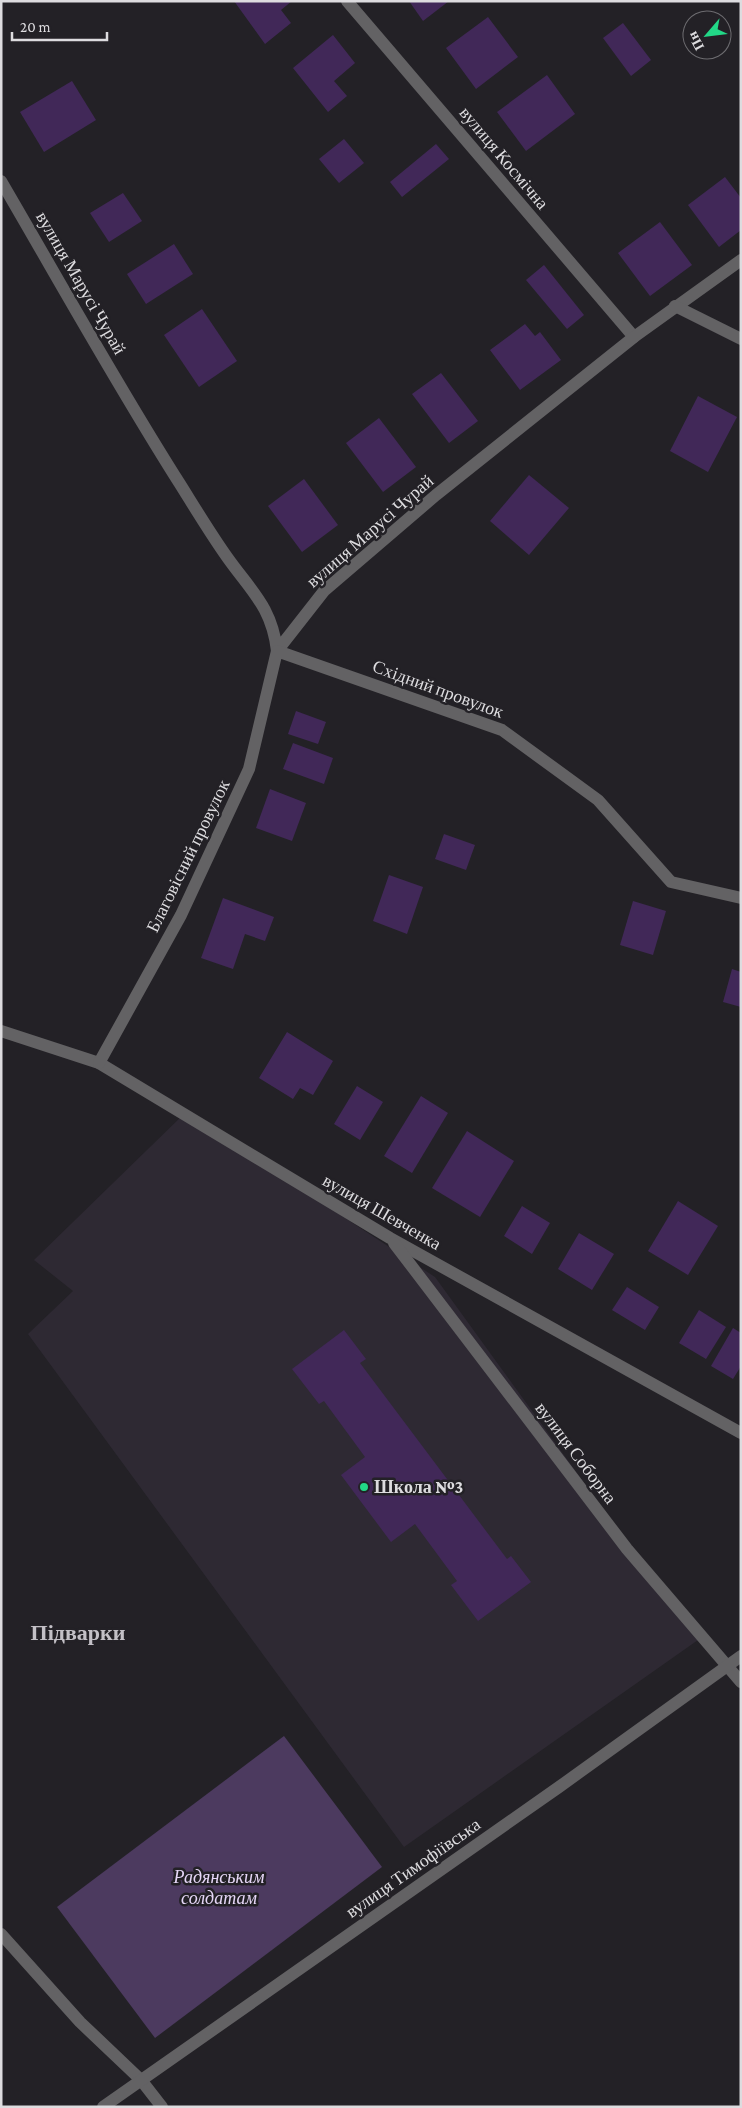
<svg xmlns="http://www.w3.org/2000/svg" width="742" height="2108" font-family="'Crimson Pro',serif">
  <rect width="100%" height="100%" fill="#232126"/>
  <path fill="#2e2933" d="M 185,1113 L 435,1277 L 698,1640 L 404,1847 L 28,1334 L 73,1291 L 34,1260 Z"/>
  <path fill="#4c3a5f" d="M 284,1736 L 382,1867 L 155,2038 L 57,1907 Z"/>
  <g fill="#412858">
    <path d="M 234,1 L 292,1 L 281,10 L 291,23 L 265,44 Z"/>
    <path d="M 409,1 L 449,1 L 423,21 Z"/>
    <path d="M 488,17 L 518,57 L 476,89 L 446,48 Z"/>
    <path d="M 623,23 L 651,60 L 631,76 L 603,38 Z"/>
    <path d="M 333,35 L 355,63 L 334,81 L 347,96 L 328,112 L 293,68 Z"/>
    <path d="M 547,75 L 575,114 L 526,151 L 497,112 Z"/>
    <path d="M 72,81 L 96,120 L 44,152 L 20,112 Z"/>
    <path d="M 344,139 L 364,163 L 339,183 L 319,159 Z"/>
    <path d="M 436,144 L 449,159 L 402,197 L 390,182 Z"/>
    <path d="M 725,177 L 741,198 L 741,230 L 719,247 L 688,205 Z"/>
    <path d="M 123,193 L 142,221 L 109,242 L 90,213 Z"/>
    <path d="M 660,222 L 692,265 L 650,296 L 618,253 Z"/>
    <path d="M 174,244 L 193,274 L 146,304 L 127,274 Z"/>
    <path d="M 544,265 L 584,315 L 567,329 L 526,280 Z"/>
    <path d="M 202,309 L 237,361 L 199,387 L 164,335 Z"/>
    <path d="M 525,324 L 535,336 L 540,332 L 561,360 L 520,390 L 490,350 Z"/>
    <path d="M 441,373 L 478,421 L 449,443 L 412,394 Z"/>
    <path d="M 698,396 L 737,417 L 708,472 L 670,451 Z"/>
    <path d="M 379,418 L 416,467 L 383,492 L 346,443 Z"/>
    <path d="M 529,475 L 569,508 L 529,555 L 490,521 Z"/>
    <path d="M 304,479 L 338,525 L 302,552 L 268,506 Z"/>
    <path d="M 296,711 L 326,722 L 318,744 L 288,734 Z"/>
    <path d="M 293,743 L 333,758 L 324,784 L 283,769 Z"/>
    <path d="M 270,789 L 306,803 L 292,841 L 256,828 Z"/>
    <path d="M 444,834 L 475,845 L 466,870 L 435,859 Z"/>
    <path d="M 389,875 L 423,887 L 407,934 L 373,921 Z"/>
    <path d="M 223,898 L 274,917 L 265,941 L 245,934 L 233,969 L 201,958 Z"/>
    <path d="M 633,901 L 666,911 L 653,955 L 620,945 Z"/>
    <path d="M 732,969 L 741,972 L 741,1007 L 723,1002 Z"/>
    <path d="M 287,1032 L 333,1061 L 313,1095 L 300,1088 L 293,1099 L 259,1078 Z"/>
    <path d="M 357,1086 L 383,1102 L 360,1140 L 334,1124 Z"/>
    <path d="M 421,1096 L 448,1113 L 412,1173 L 384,1156 Z"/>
    <path d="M 467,1131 L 514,1161 L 480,1217 L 432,1188 Z"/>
    <path d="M 678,1201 L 718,1226 L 688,1275 L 648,1251 Z"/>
    <path d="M 522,1206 L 550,1223 L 532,1254 L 504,1236 Z"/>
    <path d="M 579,1233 L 614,1254 L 592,1290 L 558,1269 Z"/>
    <path d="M 627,1287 L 659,1307 L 645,1330 L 612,1310 Z"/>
    <path d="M 699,1310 L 726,1327 L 706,1359 L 679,1343 Z"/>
    <path d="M 733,1328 L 741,1333 L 741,1366 L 733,1379 L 711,1366 Z"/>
    <path d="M 344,1330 L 366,1359 L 360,1363 L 507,1559 L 511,1556 L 531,1582 L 478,1621 L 451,1585 L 457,1581 L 415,1524 L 391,1542 L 341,1475 L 365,1457 L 324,1401 L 319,1404 L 292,1369 Z"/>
  </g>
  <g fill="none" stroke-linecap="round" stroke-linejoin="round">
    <g stroke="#636264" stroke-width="12">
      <path d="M 347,1 L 634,337"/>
      <path d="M 1,181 C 60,282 117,385 180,484 C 195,508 210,533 227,557 C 251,591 272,607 277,651 L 324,591 L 436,495 L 634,337 L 741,260"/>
      <path d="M 675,306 L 741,339"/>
      <path d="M 1,1031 L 99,1063 L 390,1238 L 741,1433"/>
      <path d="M 99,1063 L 181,915 L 249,769 L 277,651 L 502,730 L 598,800 L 671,882 L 741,898"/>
      <path d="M 394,1243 L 627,1549 L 741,1682"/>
      <path d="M 1,1934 L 80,2022 L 141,2080 L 162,2107"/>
      <path d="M 103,2107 L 559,1787 L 741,1656"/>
    </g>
  </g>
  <circle fill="#22d887" stroke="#232126" stroke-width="2" cx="364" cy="1487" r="5"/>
  <g text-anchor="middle" stroke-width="5" stroke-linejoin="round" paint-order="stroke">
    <g font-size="18" fill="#dddcdf" stroke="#232126">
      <text transform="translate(504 158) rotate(50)" y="6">вулиця Космічна</text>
      <text transform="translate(81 283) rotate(60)" y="6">вулиця Марусі Чурай</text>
      <text transform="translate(370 531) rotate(-41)" y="6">вулиця Марусі Чурай</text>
      <text transform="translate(438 689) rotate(20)" y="6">Східний провулок</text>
      <text transform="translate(188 856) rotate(-64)" y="6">Благовісний провулок</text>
      <text transform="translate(382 1212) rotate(30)" y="6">вулиця Шевченка</text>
      <text transform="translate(576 1453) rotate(53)" y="6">вулиця Соборна</text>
      <text transform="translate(413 1868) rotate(-35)" y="6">вулиця Тимофіївська</text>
    </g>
    <g font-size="18" font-weight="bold" fill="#dddcdf" stroke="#232126" text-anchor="start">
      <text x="374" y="1493">Школа №3</text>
    </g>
    <g font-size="18" font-style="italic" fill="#e6d7f7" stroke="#232126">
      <text x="219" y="1883">Радянським<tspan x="219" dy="21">солдатам</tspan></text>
    </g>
    <g font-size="22" font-weight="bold" fill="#c3c0c6" stroke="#232126">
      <text x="78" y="1640">Підварки</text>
    </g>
  </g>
  <rect width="742" height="2108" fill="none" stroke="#dddcdf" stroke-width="5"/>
  <g transform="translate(707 35) rotate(242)"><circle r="24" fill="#232126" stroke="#6d6c70"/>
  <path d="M0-4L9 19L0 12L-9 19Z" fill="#22d887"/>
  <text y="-8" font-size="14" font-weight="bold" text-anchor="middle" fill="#dddcdf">Пн</text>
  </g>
  <path d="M12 32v8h95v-8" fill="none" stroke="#dddcdf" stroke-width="2.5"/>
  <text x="20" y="32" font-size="15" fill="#dddcdf" stroke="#232126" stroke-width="4" paint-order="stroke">20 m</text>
</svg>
